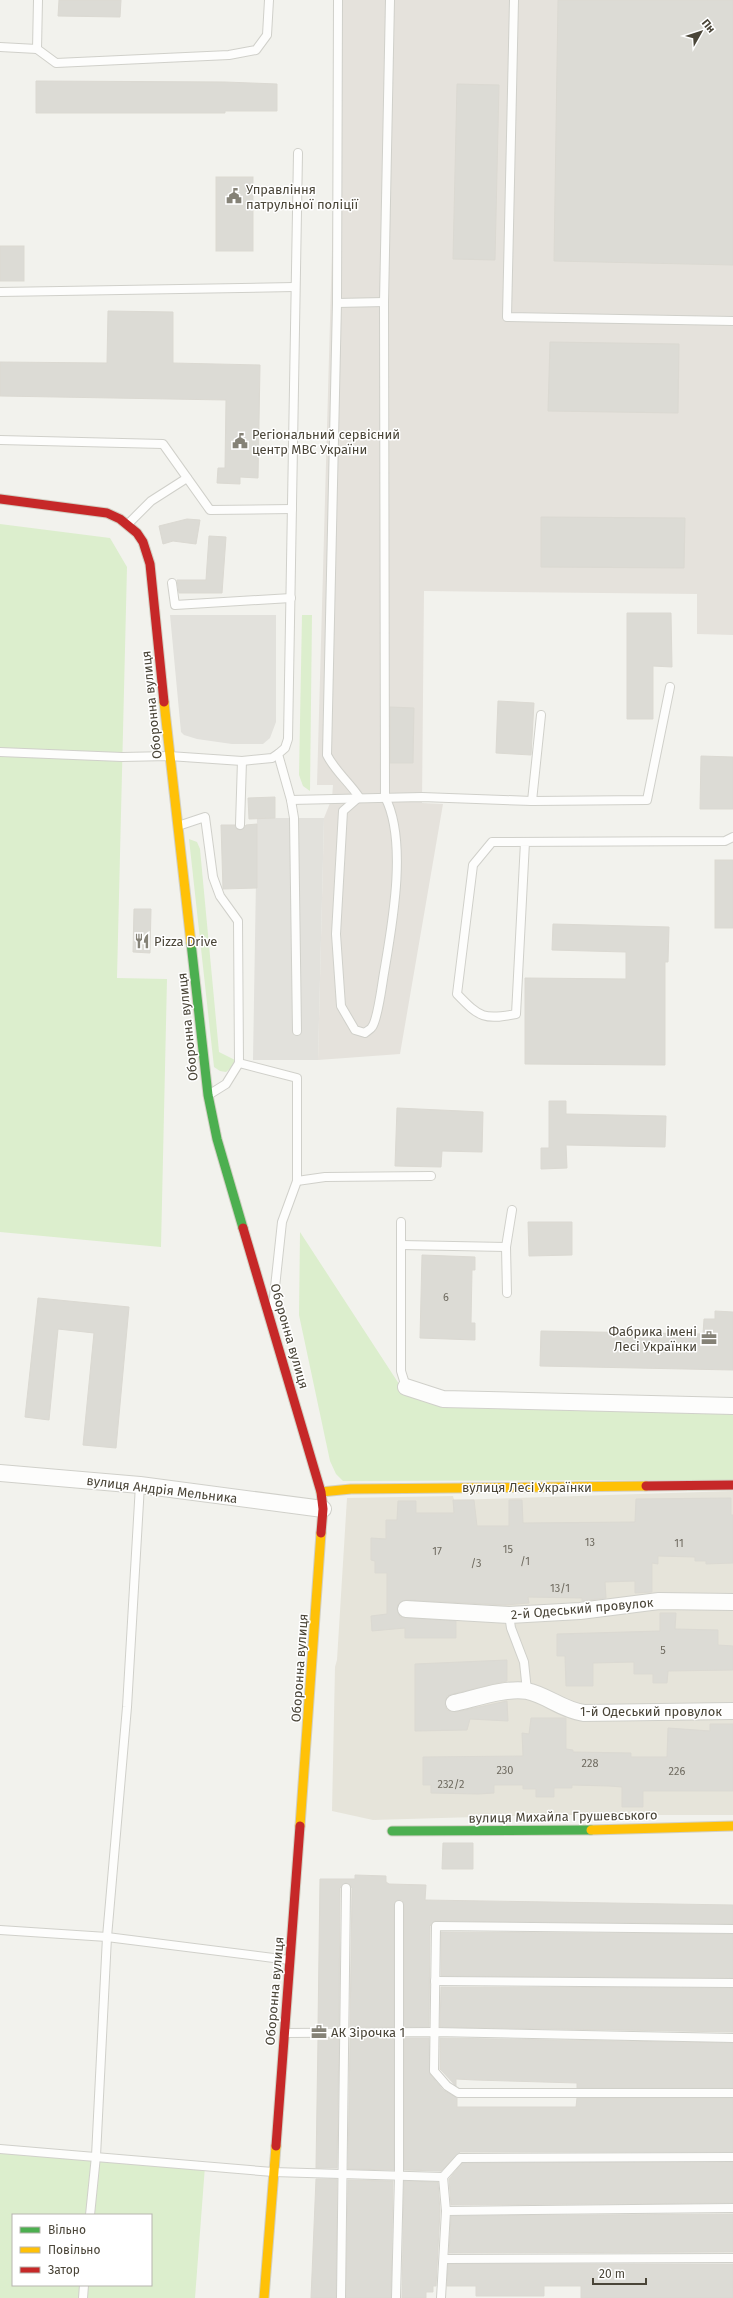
<svg xmlns="http://www.w3.org/2000/svg" width="733" height="2298" font-family="'Fira Sans',sans-serif">
  <rect width="100%" height="100%" fill="#f2f2ed"/>
  <path fill="#e6e4da" d="M 733,1491 L 733,1815 L 544,1815 L 373,1820 L 332,1811 L 335,1667 L 337,1660 L 347,1498 L 453,1496 L 454,1500 Z"/>
  <path fill="#e5e2dc" d="M 339,0 L 733,0 L 733,635 L 697,634 L 697,594 L 424,591 L 422,803 L 443,804 L 400,1054 L 318,1060 L 324,818 L 332,798 L 333,785 L 317,785 Z"/>
  <g fill="#dceecd" fill-rule="evenodd">
    <path d="M 0,524 L 110,538 L 127,567 L 117,978 L 167,979 L 161,1247 L 0,1232 Z"/>
    <path d="M 302,615 L 312,615 L 310,791 L 303,786 L 299,775 Z"/>
    <path d="M 189,839 L 197,842 L 200,849 L 219,1052 L 235,1060 L 234,1065 L 226,1072 L 220,1071 L 214,1067 Z"/>
    <path d="M 300,1232 L 401,1387 C 419,1403 439,1406 461,1408 L 733,1412 L 733,1480 L 343,1481 L 336,1474 L 330,1461 L 299,1315 Z"/>
    <path d="M 0,2149 L 205,2166 L 195,2298 L 0,2298 ZM 13,2215 L 151,2215 L 151,2285 L 13,2285 Z"/>
  </g>
  <g fill="#e2e1dc">
    <path d="M 170,615 L 276,615 L 276,722 L 270,738 L 263,744 L 232,744 L 197,739 L 184,735 L 181,732 Z"/>
    <path d="M 257,818 L 324,818 L 318,1060 L 253,1060 Z"/>
  </g>
  <g fill="#dcdbd5" stroke="#dbd9d2">
    <path d="M 59,0 L 121,0 L 120,17 L 58,16 Z"/>
    <path d="M 558,0 L 733,0 L 733,265 L 554,261 Z"/>
    <path d="M 36,81 L 225,82 L 277,84 L 277,111 L 225,111 L 225,113 L 36,113 Z"/>
    <path d="M 457,84 L 499,85 L 495,260 L 453,259 Z"/>
    <rect x="216" y="177" width="37" height="74"/>
    <rect x="0" y="246" width="24" height="35"/>
    <path d="M 108,311 L 173,312 L 173,363 L 260,365 L 258,478 L 240,477 L 240,484 L 217,483 L 218,468 L 225,468 L 226,400 L 0,396 L 0,362 L 107,363 Z"/>
    <path d="M 550,342 L 679,344 L 678,413 L 548,411 Z"/>
    <path d="M 541,517 L 685,518 L 684,568 L 541,567 Z"/>
    <path d="M 187,519 L 200,520 L 196,544 L 173,541 L 163,544 L 159,526 Z"/>
    <path d="M 209,536 L 226,537 L 222,593 L 179,593 L 177,580 L 206,580 Z"/>
    <path d="M 627,613 L 671,613 L 672,667 L 653,666 L 653,719 L 627,719 Z"/>
    <path d="M 498,701 L 534,703 L 531,755 L 496,753 Z"/>
    <path d="M 390,707 L 414,708 L 413,763 L 390,763 Z"/>
    <path d="M 701,756 L 733,757 L 733,809 L 700,809 Z"/>
    <path d="M 275,797 L 275,818 L 249,819 L 248,798 Z"/>
    <path d="M 257,824 L 257,888 L 223,889 L 221,825 L 235,825 L 237,829 L 240,830 L 244,828 L 246,825 Z"/>
    <rect x="715" y="860" width="18" height="68"/>
    <path d="M 134,909 L 151,909 L 150,953 L 133,952 Z"/>
    <path d="M 553,924 L 669,927 L 668,962 L 665,962 L 665,1065 L 525,1064 L 525,978 L 626,979 L 626,952 L 552,950 Z"/>
    <path d="M 549,1101 L 566,1101 L 566,1114 L 666,1116 L 665,1147 L 566,1145 L 567,1168 L 541,1169 L 541,1148 L 549,1148 Z"/>
    <path d="M 397,1108 L 483,1112 L 482,1152 L 442,1151 L 441,1167 L 395,1166 Z"/>
    <path d="M 528,1222 L 572,1222 L 572,1255 L 529,1256 Z"/>
    <path d="M 422,1255 L 475,1257 L 475,1270 L 472,1270 L 471,1323 L 475,1323 L 475,1340 L 420,1338 Z"/>
    <path d="M 38,1298 L 129,1307 L 116,1448 L 83,1445 L 94,1333 L 58,1329 L 49,1420 L 25,1417 Z"/>
    <path d="M 715,1311 L 733,1312 L 733,1370 L 540,1366 L 541,1331 L 703,1334 L 704,1319 L 715,1319 Z"/>
    <path d="M 731,1498 L 731,1515 L 733,1515 L 733,1563 L 706,1564 L 706,1561 L 695,1561 L 695,1557 L 658,1556 L 658,1564 L 652,1563 L 652,1592 L 635,1593 L 635,1581 L 605,1582 L 606,1598 L 582,1601 L 582,1598 L 528,1597 L 529,1603 L 506,1605 L 406,1600 L 398,1604 L 397,1609 L 400,1617 L 456,1621 L 456,1638 L 405,1638 L 405,1628 L 372,1631 L 371,1616 L 387,1614 L 387,1573 L 375,1573 L 375,1561 L 371,1560 L 371,1538 L 386,1539 L 386,1520 L 397,1520 L 398,1501 L 416,1501 L 416,1513 L 454,1513 L 453,1500 L 474,1500 L 477,1526 L 509,1526 L 509,1500 L 522,1500 L 523,1523 L 635,1522 L 636,1499 Z"/>
    <path d="M 660,1613 L 676,1613 L 675,1629 L 718,1630 L 718,1645 L 733,1646 L 733,1670 L 668,1671 L 667,1683 L 653,1683 L 653,1674 L 634,1674 L 634,1662 L 593,1663 L 593,1686 L 566,1686 L 565,1656 L 557,1656 L 557,1634 L 660,1631 Z"/>
    <path d="M 507,1660 L 507,1681 L 452,1694 L 447,1696 L 445,1705 L 447,1710 L 456,1712 L 507,1701 L 508,1721 L 470,1719 L 467,1730 L 415,1731 L 415,1664 Z"/>
    <path d="M 531,1718 L 566,1718 L 566,1749 L 573,1750 L 573,1752 L 631,1753 L 631,1757 L 667,1757 L 668,1728 L 710,1731 L 710,1724 L 733,1724 L 733,1791 L 643,1791 L 643,1807 L 622,1807 L 622,1787 L 609,1786 L 572,1785 L 572,1788 L 554,1788 L 554,1797 L 536,1797 L 536,1789 L 523,1789 L 523,1785 L 494,1785 L 494,1793 L 478,1794 L 431,1793 L 431,1785 L 423,1785 L 423,1757 L 523,1756 L 522,1733 L 529,1734 Z"/>
    <path d="M 443,1843 L 473,1843 L 473,1869 L 442,1869 Z"/>
    <path d="M 355,1875 L 386,1876 L 386,1882 L 389,1884 L 426,1885 L 425,1900 L 733,1905 L 733,1924 L 434,1921 L 430,1926 L 429,2027 L 404,2027 L 404,1905 L 402,1900 L 397,1900 L 394,1905 L 394,2027 L 350,2027 L 352,1888 L 349,1884 L 346,1883 L 340,1888 L 339,2027 L 318,2027 L 320,1879 L 355,1879 Z"/>
    <path d="M 441,1932 L 733,1934 L 733,1978 L 441,1976 Z"/>
    <path d="M 441,1987 L 733,1988 L 733,2032 L 440,2027 Z"/>
    <path d="M 318,2038 L 339,2038 L 337,2168 L 316,2168 Z"/>
    <path d="M 350,2038 L 394,2038 L 394,2170 L 348,2169 Z"/>
    <path d="M 404,2038 L 429,2038 L 430,2074 L 443,2090 L 457,2098 L 457,2107 L 576,2107 L 577,2098 L 733,2098 L 733,2152 L 460,2152 L 441,2171 L 404,2170 Z"/>
    <path d="M 440,2038 L 733,2043 L 733,2088 L 577,2088 L 577,2083 L 475,2080 L 456,2079 L 456,2086 L 440,2069 Z"/>
    <path d="M 733,2162 L 733,2203 L 451,2205 L 449,2179 L 462,2163 Z"/>
    <path d="M 316,2179 L 337,2179 L 336,2298 L 311,2298 Z"/>
    <path d="M 348,2180 L 393,2181 L 391,2298 L 346,2298 Z"/>
    <path d="M 404,2181 L 438,2182 L 440,2211 L 436,2286 L 433,2286 L 433,2292 L 426,2292 L 426,2298 L 402,2298 Z"/>
    <path d="M 733,2214 L 733,2252 L 449,2253 L 451,2216 Z"/>
    <path d="M 448,2264 L 733,2264 L 733,2298 L 581,2298 L 581,2286 L 544,2286 L 544,2296 L 476,2296 L 476,2286 L 447,2286 Z"/>
  </g>
  <g fill="none" stroke-linecap="round" stroke-linejoin="round">
    <defs>
      <g id="lane">
        <path d="M 38,0 L 37,49 L 56,63 L 229,55 L 256,50 L 267,35 L 269,0"/>
        <path d="M 338,0 L 337,303 L 327,755 C 335,771 349,782 359,797 L 343,811 L 336,934 L 341,1006 L 355,1030 L 365,1033 C 367,1031 371,1029 372,1027 C 378,1019 382,984 384,973 C 392,926 408,841 385,797 L 384,302 L 390,0"/>
        <path d="M 514,0 L 507,317 L 733,321"/>
        <path d="M 0,47 L 37,49"/>
        <path d="M 0,292 L 294,287"/>
        <path d="M 337,303 L 384,302"/>
        <path d="M 0,440 L 163,444 L 210,510 L 292,509"/>
        <path d="M 128,524 L 151,501 L 187,478"/>
        <path d="M 172,583 L 175,605 L 291,598"/>
        <path d="M 0,752 L 122,757 L 169,756 L 242,761 L 272,758 L 278,754"/>
        <path d="M 291,800 L 422,797 L 532,801 L 647,800 L 670,687"/>
        <path d="M 532,801 L 541,715"/>
        <path d="M 240,825 L 242,761"/>
        <path d="M 178,826 L 205,817 L 213,877 L 220,896 L 238,921 L 239,1063 L 226,1084 L 210,1094"/>
        <path d="M 525,842 L 516,1014 C 484,1020 480,1018 457,994 L 473,865 L 492,842 L 725,841 L 733,837"/>
        <path d="M 297,1031 L 294,818 L 291,800 L 278,754 L 285,748 L 288,739 L 298,153"/>
        <path d="M 239,1063 L 297,1078 L 297,1181 L 282,1222 L 273,1306"/>
        <path d="M 297,1181 L 325,1177 L 431,1176"/>
        <path d="M 401,1222 L 401,1371 L 406,1387"/>
        <path d="M 401,1245 L 506,1247"/>
        <path d="M 507,1293 L 506,1247 L 512,1210"/>
        <path d="M 509,1615 L 511,1628 L 524,1662 L 527,1691"/>
        <path d="M 733,1929 L 436,1926 L 434,2071 L 447,2086 L 458,2093 L 733,2093"/>
        <path d="M 0,1930 L 107,1937 L 289,1960"/>
        <path d="M 435,1981 L 733,1983"/>
        <path d="M 285,2033 L 435,2032 L 733,2038"/>
        <path d="M 0,2149 L 273,2172 L 443,2177 L 460,2158 L 733,2157"/>
        <path d="M 446,2211 L 733,2208"/>
        <path d="M 90,2215 L 96,2156 L 107,1937 L 127,1707 L 140,1485"/>
        <path d="M 445,2259 L 733,2258"/>
        <path d="M 83,2298 L 84,2285"/>
        <path d="M 341,2298 L 346,1888"/>
        <path d="M 396,2298 L 399,2176 L 399,1905"/>
        <path d="M 441,2298 L 446,2211 L 443,2177"/>
      </g>
      <g id="street">
        <path d="M 406,1387 L 443,1399 L 733,1406"/>
        <path d="M 0,1473 L 140,1485 L 323,1509"/>
        <path d="M 406,1609 L 509,1615 L 580,1611 L 659,1601 L 733,1602"/>
        <path d="M 454,1703 C 473,1699 507,1687 527,1691 C 547,1695 562,1710 584,1713 L 733,1711"/>
      </g>
      <g id="fast">
        <path d="M 191,943 L 208,1095 L 217,1139 L 243,1228"/>
        <path d="M 392,1831 L 591,1830"/>
      </g>
      <g id="slow">
        <path d="M 164,702 L 191,943"/>
        <path d="M 321,1492 L 351,1489 L 646,1486"/>
        <path d="M 300,1826 L 321,1533"/>
        <path d="M 591,1830 L 733,1826"/>
        <path d="M 264,2298 L 276,2146"/>
      </g>
      <g id="jam">
        <path d="M 0,499 L 107,513 L 120,519 L 137,533 L 143,542 L 150,564 L 164,702"/>
        <path d="M 243,1228 L 321,1492 L 323,1509 L 321,1533"/>
        <path d="M 646,1486 L 733,1485"/>
        <path d="M 276,2146 L 300,1826"/>
      </g>
    </defs>
    <use href="#lane" stroke="#d0d0ca" stroke-width="10"/>
    <use href="#street" stroke="#d0d0ca" stroke-width="18"/>
    <use href="#fast" stroke="#d2d0c4" stroke-width="11"/>
    <use href="#slow" stroke="#d2d0c4" stroke-width="11"/>
    <use href="#jam" stroke="#d2d0c4" stroke-width="11"/>
    <use href="#lane" stroke="#fdfdfc" stroke-width="8"/>
    <use href="#street" stroke="#fdfdfc" stroke-width="16"/>
    <use href="#fast" stroke="#4caf50" stroke-width="9"/>
    <use href="#slow" stroke="#ffc107" stroke-width="9"/>
    <use href="#jam" stroke="#c62828" stroke-width="9"/>
  </g>
  <defs>
    <symbol id="civic-bare" viewBox="-9 -9 18 18"><path d="M-.6-6.5H3V-4.5H.6V-3L4-1V1h2V6H-6V1h2V-1L-.6-3ZM-1.2 2.5V6h2.4V2.5Z" fill="#858277" stroke="#fff" stroke-width="2.5" paint-order="stroke"/></symbol>
    <symbol id="restaurant-bare" viewBox="-9 -9 18 18"><path d="M-5-6h1v4h1v-4h1v4h1v-4h1v5L-1.5 .5V6h-2V.5L-5-1ZM5-6V6H3V1.5H1.5Q1.5-4 5-6Z" fill="#858277" stroke="#fff" stroke-width="2.5" paint-order="stroke"/></symbol>
    <symbol id="office-bare" viewBox="-9 -9 18 18"><path d="M-6-3h4V-5.5h4V-3h4V5H-6ZM-1-4.5V-3h2v-1.5ZM-6 0V1H6V0Z" fill="#858277" stroke="#fff" stroke-width="2.5" paint-order="stroke"/></symbol>
  </defs>
  <g fill-rule="evenodd">
    <use href="#civic-bare" x="223" y="185" width="22" height="22"/>
    <use href="#civic-bare" x="229" y="430" width="22" height="22"/>
    <use href="#restaurant-bare" x="131" y="930" width="22" height="22"/>
    <use href="#office-bare" x="698" y="1327" width="22" height="22"/>
    <use href="#office-bare" x="308" y="2021" width="22" height="22"/>
  </g>
  <g text-anchor="middle" stroke-width="3" stroke-linejoin="round" paint-order="stroke">
    <g font-size="11" fill="#6f6b60">
      <text x="446" y="1301">6</text>
      <text x="590" y="1546">13</text>
      <text x="679" y="1547">11</text>
      <text x="508" y="1553">15</text>
      <text x="437" y="1555">17</text>
      <text x="525" y="1565">/1</text>
      <text x="476" y="1567">/3</text>
      <text x="560" y="1592">13/1</text>
      <text x="663" y="1654">5</text>
      <text x="590" y="1767">228</text>
      <text x="505" y="1774">230</text>
      <text x="677" y="1775">226</text>
      <text x="451" y="1788">232/2</text>
    </g>
    <g font-size="13" fill="#4a4538" stroke="#fff" text-anchor="start">
      <text x="246" y="194">Управління<tspan x="246" dy="15">патрульної поліції</tspan></text>
      <text x="252" y="439">Регіональний сервісний<tspan x="252" dy="15">центр МВС України</tspan></text>
      <text x="154" y="946">Pizza Drive</text>
      <text x="697" y="1336" text-anchor="end">Фабрика імені<tspan x="697" dy="15">Лесі Українки</tspan></text>
      <text x="331" y="2037">АК Зірочка 1</text>
    </g>
    <g font-size="13" fill="#4a4538" stroke="#fff">
      <text transform="translate(151 705) rotate(-96)" y="5">Оборонна вулиця</text>
      <text transform="translate(187 1027) rotate(-96)" y="5">Оборонна вулиця</text>
      <text transform="translate(290 1336) rotate(74)" y="5">Оборонна вулиця</text>
      <text x="527" y="1492">вулиця Лесі Українки</text>
      <text transform="translate(162 1489) rotate(7)" y="5">вулиця Андрія Мельника</text>
      <text transform="translate(582 1608) rotate(-5)" y="5">2-й Одеський провулок</text>
      <text transform="translate(299 1668) rotate(-86)" y="5">Оборонна вулиця</text>
      <text x="651" y="1716">1-й Одеський провулок</text>
      <text transform="translate(563 1816) rotate(-1)" y="5">вулиця Михайла Грушевського</text>
      <text transform="translate(274 1991) rotate(-85)" y="5">Оборонна вулиця</text>
    </g>
  </g>
  <rect x="12" y="2214" width="140" height="72" fill="#ffffff" stroke="#b7b5af"/>
  <rect x="20" y="2227" width="20" height="6" fill="#4caf50" stroke="#b7b5af"/>
  <text x="48" y="2234" font-size="12" fill="#4a4538">Вільно</text>
  <rect x="20" y="2247" width="20" height="6" fill="#ffc107" stroke="#b7b5af"/>
  <text x="48" y="2254" font-size="12" fill="#4a4538">Повільно</text>
  <rect x="20" y="2267" width="20" height="6" fill="#c62828" stroke="#b7b5af"/>
  <text x="48" y="2274" font-size="12" fill="#4a4538">Затор</text>
  <g transform="translate(701 32) rotate(51)" stroke="#ffffff" stroke-width="3" paint-order="stroke">
  <path d="M0-3L7 15L0 10L-7 15Z" fill="#4a4538"/>
  <text y="-6" font-size="11" font-weight="bold" text-anchor="middle" fill="#4a4538">Пн</text>
  </g>
  <path d="M593 2278v6h53v-6" fill="none" stroke="#4a4538" stroke-width="2"/>
  <text x="599" y="2278" font-size="12" fill="#4a4538" stroke="#ffffff" stroke-width="3" paint-order="stroke">20 m</text>
</svg>
